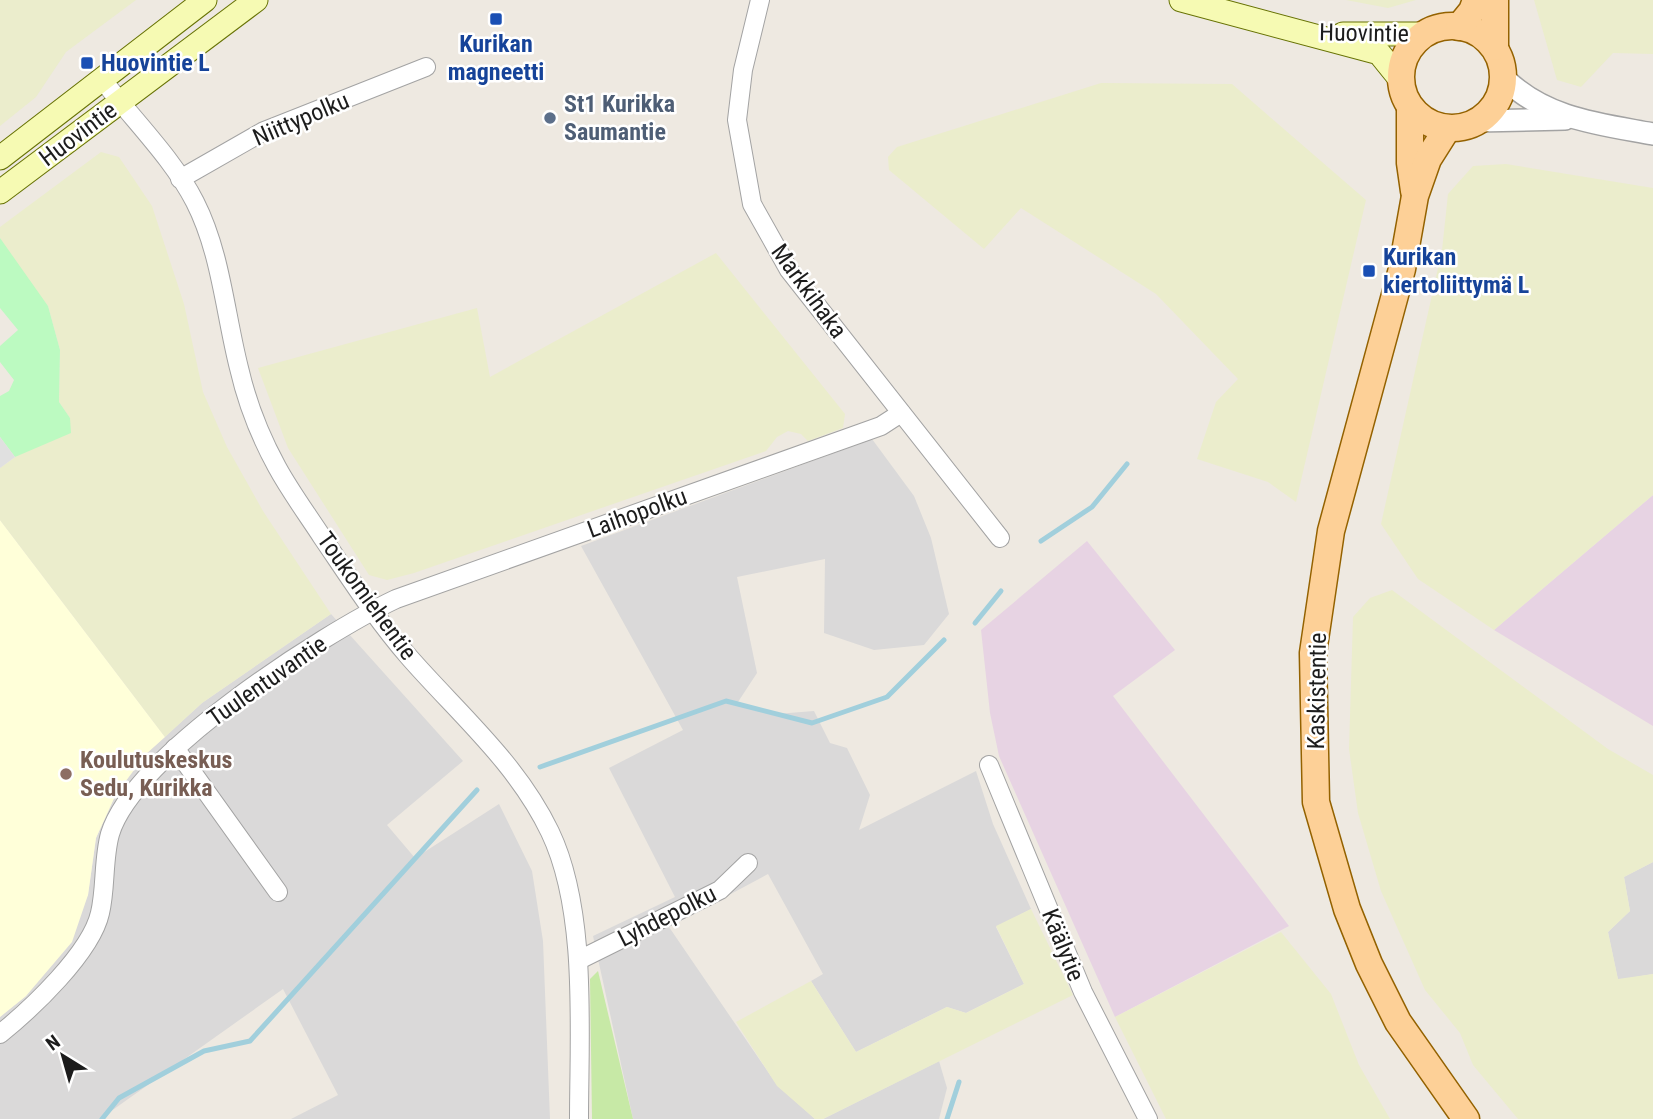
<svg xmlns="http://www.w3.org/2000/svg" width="1653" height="1119" font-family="'Roboto Condensed',sans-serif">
  <rect width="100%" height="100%" fill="#eee9e1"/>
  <g fill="#dad9d9">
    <path d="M 872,439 L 914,496 L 931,538 L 949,614 L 924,645 L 874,650 L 824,633 L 825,559 L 737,577 L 757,673 L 738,702 L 776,714 L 814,711 L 830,743 L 847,748 L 870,795 L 859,830 L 976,771 L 993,824 L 1031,909 L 996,927 L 1024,984 L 966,1013 L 947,1007 L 856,1052 L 811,981 L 823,974 L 768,874 L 669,927 L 777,1085 L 815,1119 L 633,1119 L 593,936 L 675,897 L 609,768 L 683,730 L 581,546 Z"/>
    <path d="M 331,614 L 463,761 L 387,825 L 415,858 L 499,804 L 532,871 L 543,941 L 550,1119 L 291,1119 L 338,1095 L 283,989 L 100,1119 L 0,1119 L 0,1017 L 26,996 L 88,895 L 96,838 L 116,794 L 146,754 L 202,703 Z"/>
    <path d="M 1653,862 L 1653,974 L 1618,980 L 1608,932 L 1630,911 L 1624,877 Z"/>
    <path d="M 939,1061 L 947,1088 L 939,1119 L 823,1119 Z"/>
  </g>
  <g fill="#e7d3e3">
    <path d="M 1653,495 L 1653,726 L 1494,630 Z"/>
    <path d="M 1087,541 L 1175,650 L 1113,696 L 1289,926 L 1115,1017 L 999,756 L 990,713 L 981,630 Z"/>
  </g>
  <path fill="#ffffd9" d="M 0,520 L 165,737 L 146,754 L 116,794 L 96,838 L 88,895 L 72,942 L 26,996 L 0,1017 Z"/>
  <g fill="#ebedcc">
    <path d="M 0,0 L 136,0 L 66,52 L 36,97 L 0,126 Z"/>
    <path d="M 1346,0 L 1416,0 L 1388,8 Z"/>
    <path d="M 1534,0 L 1653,0 L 1653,54 L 1613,53 L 1581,87 L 1557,80 Z"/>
    <path d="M 1101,83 L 1232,84 L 1366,200 L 1296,502 L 1268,482 L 1197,459 L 1216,402 L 1238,379 L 1156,294 L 1021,208 L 984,249 L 889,170 L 888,157 L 897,147 Z"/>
    <path d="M 101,152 L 119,157 L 152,206 L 184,304 L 203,392 L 227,447 L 263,511 L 331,614 L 202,703 L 165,737 L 0,520 L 0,468 L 70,418 L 59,402 L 60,350 L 48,306 L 11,258 L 0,238 L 0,227 Z"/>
    <path d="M 1506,164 L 1653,188 L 1653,495 L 1494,630 L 1418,579 L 1381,524 L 1442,250 L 1448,194 L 1473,166 Z"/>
    <path d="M 716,253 L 845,414 L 843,428 L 808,441 L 801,434 L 788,431 L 777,437 L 766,451 L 414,573 L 387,580 L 369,575 L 288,448 L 258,368 L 477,308 L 490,377 Z"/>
    <path d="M 1392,590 L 1608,749 L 1653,775 L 1653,862 L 1624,877 L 1630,911 L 1608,932 L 1618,979 L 1653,974 L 1653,1119 L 1518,1119 L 1473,1065 L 1460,1033 L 1425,990 L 1381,891 L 1358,813 L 1349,749 L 1353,617 L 1370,598 Z"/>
    <path d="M 1031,909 L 1073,995 L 823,1119 L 815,1119 L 777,1086 L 736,1022 L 811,981 L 856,1052 L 947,1007 L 966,1013 L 1024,984 L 996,926 Z"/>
    <path d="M 1281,932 L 1331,994 L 1359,1065 L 1390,1119 L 1166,1119 L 1115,1017 Z"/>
  </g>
  <path fill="#c7e9a6" d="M 598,971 L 633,1119 L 592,1119 L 590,979 Z"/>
  <path fill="#bcfac1" d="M 0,238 L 48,306 L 60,350 L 59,402 L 70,418 L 71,433 L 15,457 L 0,437 L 0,396 L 9,391 L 14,380 L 0,362 L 0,346 L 18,330 L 0,308 Z"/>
  <path fill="#e0e0e0" d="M 0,437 L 15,457 L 0,468 Z"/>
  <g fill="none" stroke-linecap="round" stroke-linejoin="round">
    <g stroke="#a1cfdc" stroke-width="5">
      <path d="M 1041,541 L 1092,507 L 1127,464"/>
      <path d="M 975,623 L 1001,591"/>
      <path d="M 540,767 L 726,701 L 812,723 L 887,697 L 944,640"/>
      <path d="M 102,1119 L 119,1098 L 204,1051 L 250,1041 L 477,790"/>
      <path d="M 947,1119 L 959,1082"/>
    </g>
    <defs>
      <g id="minor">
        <path d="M 760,0 L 743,70 L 737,120 L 752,204 L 789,270 L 1000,538"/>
        <path d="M 102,79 C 132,119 172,157 195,202 C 221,253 225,313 239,368 C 247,403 260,436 277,467 C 290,491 307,514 322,537 C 350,578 376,619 409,657 C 458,713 517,763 550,832 C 588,911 579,1033 579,1119"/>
        <path d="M 180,179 L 264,131 L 426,67"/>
        <path d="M 175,748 L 278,892"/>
        <path d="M 989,765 L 1083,992 L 1148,1119"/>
        <path d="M 579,960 L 720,890 L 748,863"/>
        <path d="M 0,1034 C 31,1009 91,953 100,913 C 106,888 103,859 110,834 C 134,755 322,634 396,599 L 881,426 L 901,413"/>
      </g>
      <g id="tertiary">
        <path d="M 1506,80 C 1547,119 1599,124 1653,134"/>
        <path d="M 1478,121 L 1565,119"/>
      </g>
      <g id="secondary">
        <path d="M 1181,0 L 1379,53 L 1400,79"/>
        <path d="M 1343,34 L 1426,34"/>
        <path d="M 0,158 L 205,0"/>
        <path d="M 0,192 L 256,0"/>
      </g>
      <g id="primary">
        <circle cx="1452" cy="77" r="51"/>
        <path d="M 1459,27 L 1472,11 L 1476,0"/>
        <path d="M 1495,47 L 1495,0"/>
        <path d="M 1410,107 L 1410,163 L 1414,191"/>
        <path d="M 1447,129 L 1428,159 L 1415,196 L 1402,269 L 1331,531 L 1313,653 L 1316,802 L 1347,909 L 1369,964 L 1398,1022 L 1466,1119"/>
      </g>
    </defs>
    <use href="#minor" stroke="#a3a3a3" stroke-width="20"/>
    <use href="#tertiary" stroke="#a3a3a3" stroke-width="24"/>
    <use href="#secondary" stroke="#677204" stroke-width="25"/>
    <use href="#primary" stroke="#946200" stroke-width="29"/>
    <use href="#minor" stroke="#fff" stroke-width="18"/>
    <use href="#tertiary" stroke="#fff" stroke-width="21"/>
    <use href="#secondary" stroke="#f6fab3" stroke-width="23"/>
    <use href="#primary" stroke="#fdd097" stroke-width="26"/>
  </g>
  <g fill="#1a4fb4" stroke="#fff" stroke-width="2.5">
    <rect x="489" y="12" width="14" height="14" rx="3.5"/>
    <rect x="80" y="56" width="14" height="14" rx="3.5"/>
    <rect x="1362" y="264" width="14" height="14" rx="3.5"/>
  </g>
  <circle fill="#5c6f8a" stroke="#fff" stroke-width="2.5" cx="550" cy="118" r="7"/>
  <circle fill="#8d6e63" stroke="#fff" stroke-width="2.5" cx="66" cy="774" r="7"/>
  <g text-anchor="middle" stroke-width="5" stroke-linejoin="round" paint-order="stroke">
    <g font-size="24" fill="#1c1c1c" stroke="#fff">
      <text transform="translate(1364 33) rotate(1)" y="8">Huovintie</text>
      <text transform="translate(301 119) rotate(-23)" y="8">Niittypolku</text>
      <text transform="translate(78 134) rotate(-37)" y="8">Huovintie</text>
      <text transform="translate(809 291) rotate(54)" y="8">Markkihaka</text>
      <text transform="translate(637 513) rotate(-20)" y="8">Laihopolku</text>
      <text transform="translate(367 596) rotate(54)" y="8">Toukomiehentie</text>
      <text transform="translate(267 681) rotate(-35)" y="8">Tuulentuvantie</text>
      <text transform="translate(1317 691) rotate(-89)" y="8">Kaskistentie</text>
      <text transform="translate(667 916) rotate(-27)" y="8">Lyhdepolku</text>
      <text transform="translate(1063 945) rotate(68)" y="8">Käälytie</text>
    </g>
    <g font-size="24" font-weight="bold" fill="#164399" stroke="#fff" text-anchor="start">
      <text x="496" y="52" text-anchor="middle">Kurikan<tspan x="496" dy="28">magneetti</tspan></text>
      <text x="101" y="71">Huovintie L</text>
      <text x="1383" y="265">Kurikan<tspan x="1383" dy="28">kiertoliittymä L</tspan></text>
    </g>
    <g font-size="24" font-weight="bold" fill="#4e5e75" stroke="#fff" text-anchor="start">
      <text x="564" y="112">St1 Kurikka<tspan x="564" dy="28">Saumantie</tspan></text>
    </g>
    <g font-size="24" font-weight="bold" fill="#785e54" stroke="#fff" text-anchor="start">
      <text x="80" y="768">Koulutuskeskus<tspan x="80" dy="28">Sedu, Kurikka</tspan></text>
    </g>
  </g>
  <g transform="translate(63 1056) rotate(323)" stroke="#ffffff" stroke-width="5" paint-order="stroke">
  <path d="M0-5L12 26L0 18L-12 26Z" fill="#1c1c1c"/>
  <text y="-10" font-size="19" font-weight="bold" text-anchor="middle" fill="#1c1c1c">N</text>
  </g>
</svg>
